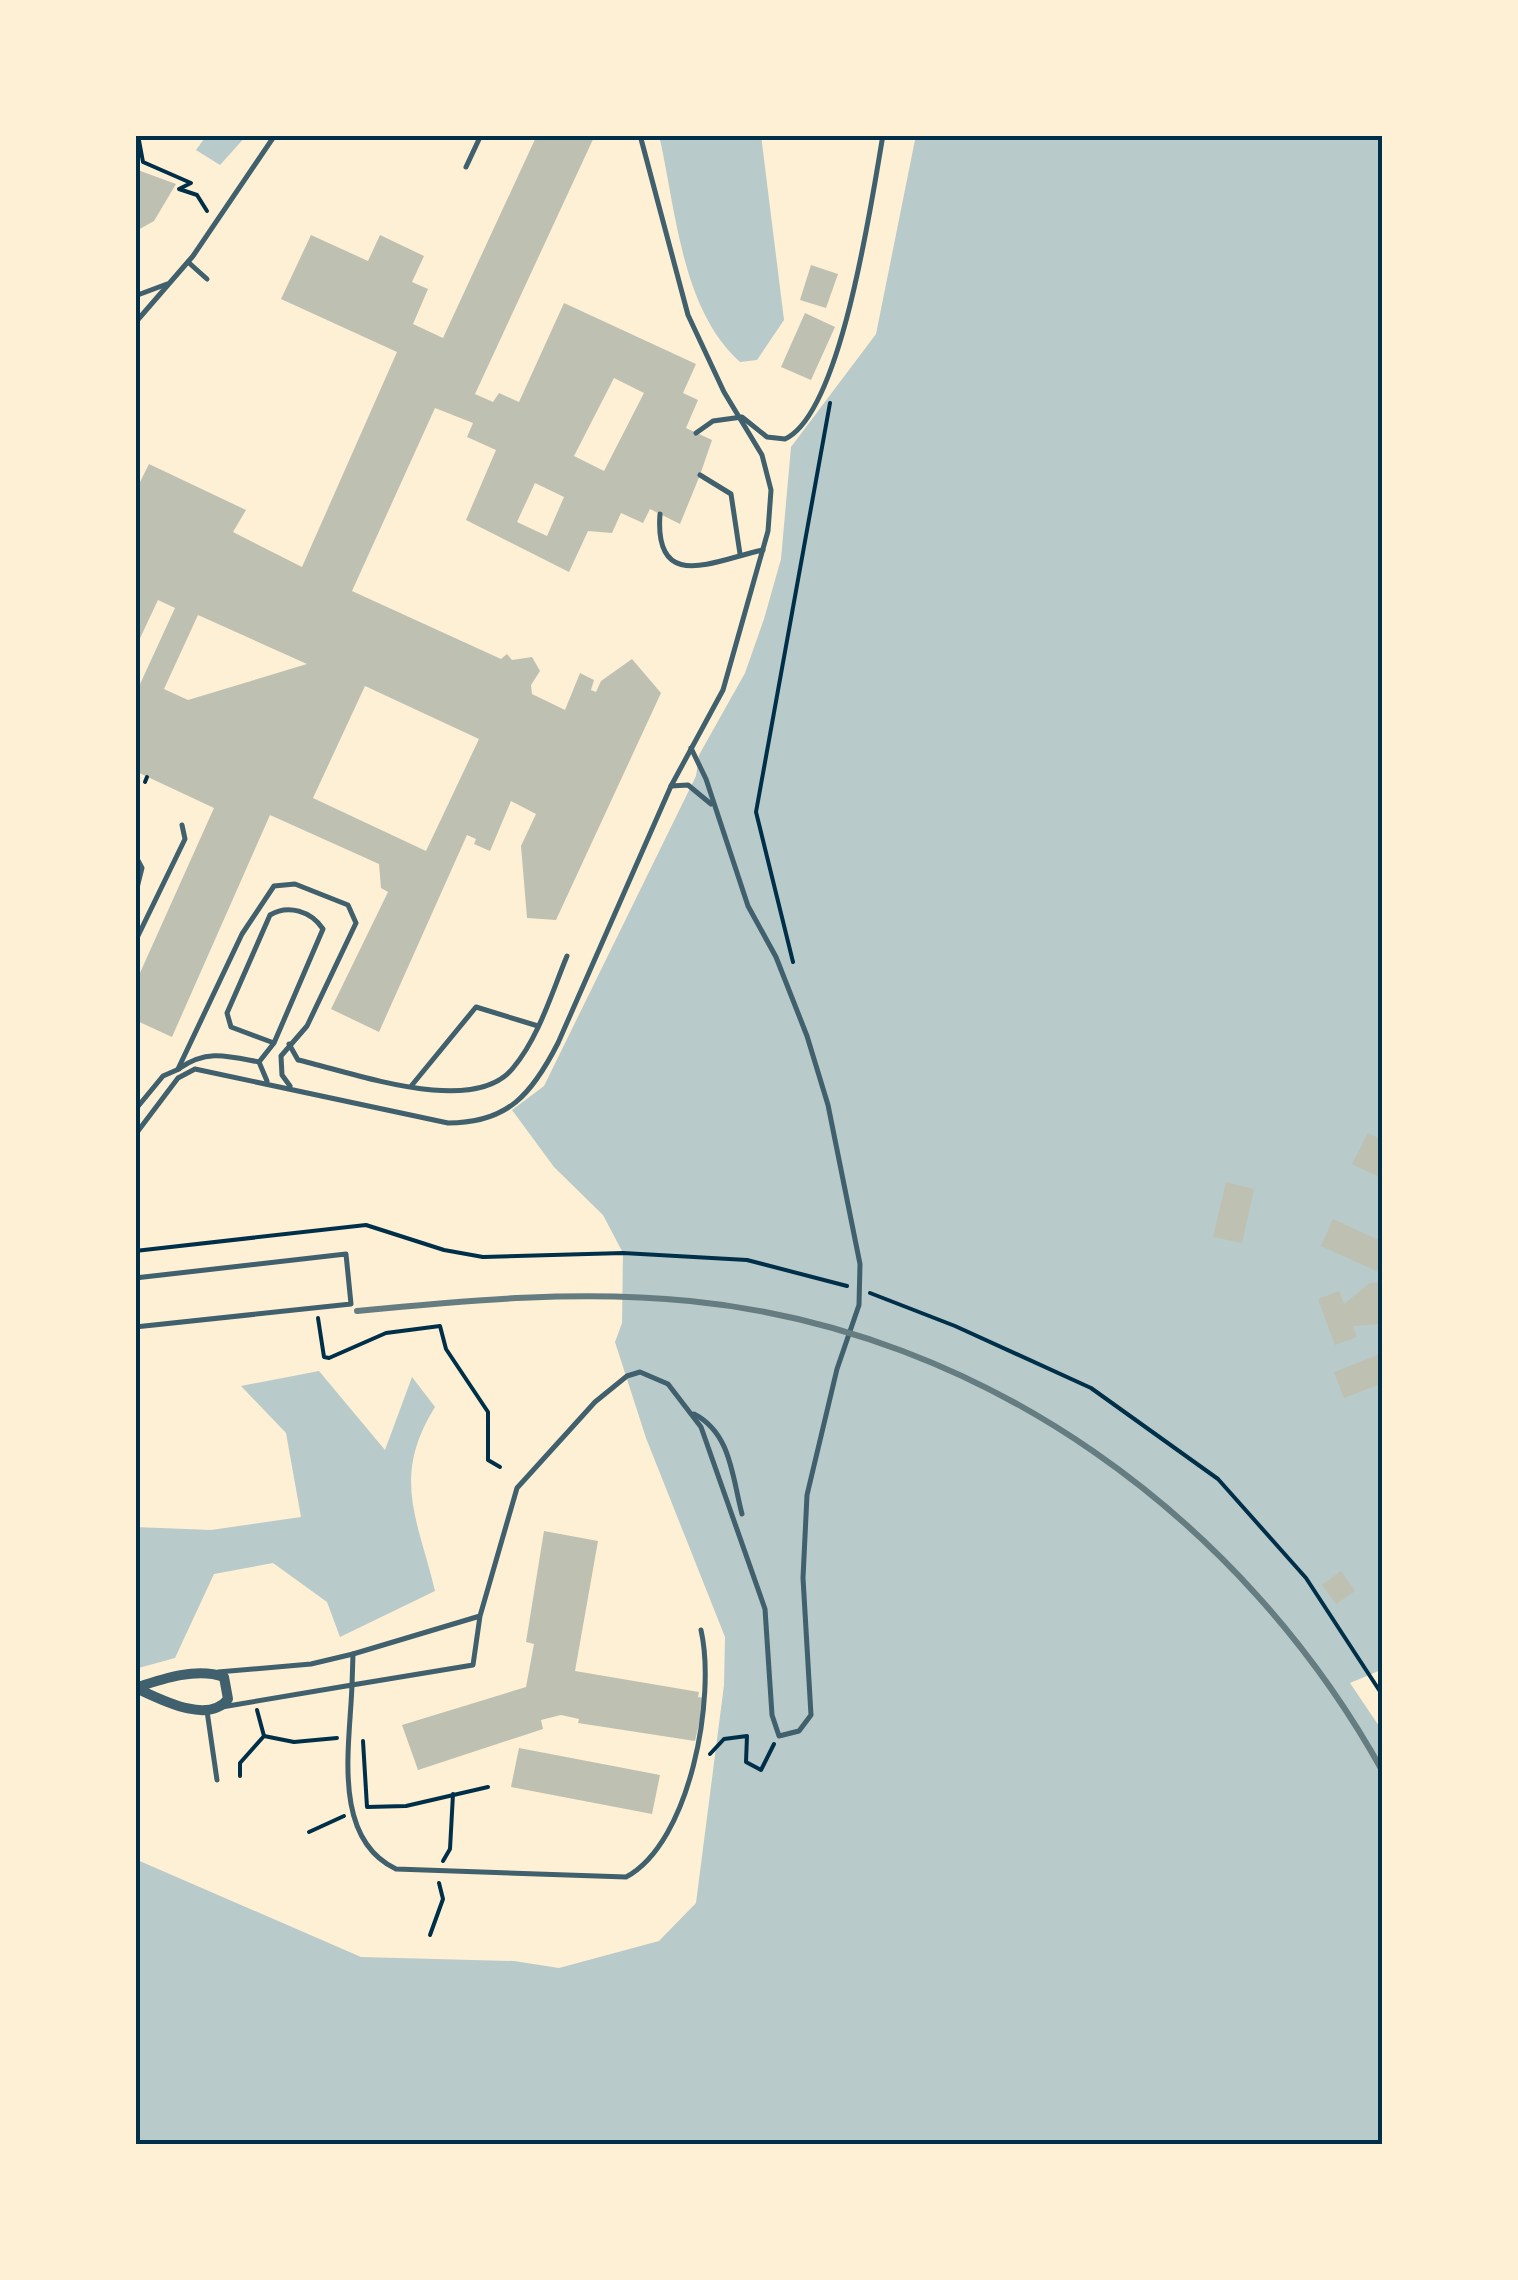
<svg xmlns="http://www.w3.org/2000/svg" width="1518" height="2280" font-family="'Sofia Sans Condensed',sans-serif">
  <rect width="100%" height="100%" fill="#fdf0d5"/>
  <g fill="#b9caca">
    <path d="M 207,135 L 247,135 L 220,165 L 196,150 Z"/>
    <path d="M 659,135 L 761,135 L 784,320 L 757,360 L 740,362 C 681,309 676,209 659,135 Z"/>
    <path d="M 916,135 L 1383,135 L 1383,1669 L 1350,1683 L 1383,1732 L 1383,2145 L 135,2145 L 135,1859 L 361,1957 L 514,1961 L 559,1968 L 659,1941 L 696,1903 L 724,1685 L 725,1637 L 646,1438 L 615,1342 L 622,1323 L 623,1253 L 603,1215 L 554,1167 L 512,1110 L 544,1086 L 696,776 L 699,755 L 745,673 L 764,619 L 781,559 L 791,447 L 876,334 Z"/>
    <path d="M 319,1371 L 385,1450 L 412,1377 L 435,1407 C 391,1478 418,1519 435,1591 L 340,1637 L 327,1602 L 273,1563 L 214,1574 L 175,1658 L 135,1669 L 135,1527 L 211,1530 L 301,1517 L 286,1433 L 241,1386 Z"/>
  </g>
  <g fill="#bec0b2" fill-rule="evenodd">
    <path d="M 537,135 L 595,135 L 475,394 L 493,402 L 499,393 L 519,402 L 564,303 L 696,364 L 683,393 L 698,400 L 686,428 L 712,440 L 700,475 L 680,524 L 650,509 L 643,523 L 621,513 L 612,533 L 588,531 L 569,572 L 466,520 L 496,450 L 467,437 L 473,423 L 435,408 L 352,591 L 501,659 L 507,654 L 512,660 L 532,657 L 540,671 L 531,685 L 532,694 L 565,710 L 580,673 L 594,680 L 591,690 L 596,692 L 601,681 L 632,659 L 661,693 L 556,920 L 527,918 L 521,846 L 536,814 L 511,801 L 490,851 L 474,844 L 476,839 L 467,835 L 379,1032 L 331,1009 L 388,892 L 381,888 L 379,864 L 270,815 L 172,1037 L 135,1020 L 135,984 L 214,808 L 135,771 L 135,695 L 175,608 L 158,600 L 135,649 L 135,492 L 149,464 L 246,510 L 233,532 L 302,567 L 397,352 L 281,299 L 311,235 L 368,261 L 380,235 L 424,256 L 412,282 L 428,289 L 413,324 L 443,338 ZM 614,378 L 644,393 L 604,471 L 574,456 ZM 535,483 L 564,497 L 547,536 L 517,522 ZM 198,615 L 307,664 L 188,700 L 164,689 ZM 365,686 L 479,739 L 426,851 L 313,798 Z"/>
    <path d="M 135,169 L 176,184 L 154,221 L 138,230 Z"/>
    <path d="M 811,265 L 838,274 L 826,308 L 800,300 Z"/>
    <path d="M 805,313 L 835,327 L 811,380 L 781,367 Z"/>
    <path d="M 1368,1133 L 1383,1140 L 1383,1179 L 1352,1164 Z"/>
    <path d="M 1226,1182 L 1254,1189 L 1242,1243 L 1213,1237 Z"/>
    <path d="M 1333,1219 L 1383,1242 L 1383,1274 L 1321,1246 Z"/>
    <path d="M 1383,1282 L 1383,1324 L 1353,1326 L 1357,1337 L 1335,1345 L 1318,1299 L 1339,1291 L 1344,1304 L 1370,1283 Z"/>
    <path d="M 1383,1353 L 1383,1383 L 1344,1398 L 1334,1372 Z"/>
    <path d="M 544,1531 L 598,1541 L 575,1671 L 699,1692 L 698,1697 L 705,1698 L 695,1741 L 578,1723 L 579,1719 L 561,1715 L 541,1720 L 543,1729 L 418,1770 L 402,1725 L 526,1687 L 534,1644 L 526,1642 Z"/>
    <path d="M 1341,1571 L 1355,1591 L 1336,1604 L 1322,1585 Z"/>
    <path d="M 519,1748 L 660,1775 L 652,1814 L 511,1787 Z"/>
  </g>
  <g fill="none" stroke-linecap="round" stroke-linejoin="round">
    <g stroke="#003049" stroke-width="4">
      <path d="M 138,135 L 143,162 L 191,183 L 179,189 L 197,195 L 207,211"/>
      <path d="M 145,782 L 147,777"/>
      <path d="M 793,962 L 756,812 L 830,403"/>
      <path d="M 135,1251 L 366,1225 L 444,1250 L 483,1257 L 623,1253 L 747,1260 L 847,1286"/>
      <path d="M 870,1293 L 955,1326 L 1091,1388 L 1218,1479 L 1306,1578 L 1383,1696"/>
      <path d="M 318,1318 L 324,1357 L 329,1358 L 386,1333 L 440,1326 L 446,1349 L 488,1412 L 488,1460 L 500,1467"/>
      <path d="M 257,1710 L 264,1736 L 294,1742 L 337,1738"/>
      <path d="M 363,1741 L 367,1807 L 406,1806 L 488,1787"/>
      <path d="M 710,1754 L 724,1739 L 747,1736 L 746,1762 L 761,1770 L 774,1744"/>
      <path d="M 240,1776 L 240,1763 L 264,1736"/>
      <path d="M 309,1832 L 344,1816"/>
      <path d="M 443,1861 L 450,1849 L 453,1794"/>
      <path d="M 430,1935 L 443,1899 L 439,1883"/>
    </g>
    <g stroke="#3f606c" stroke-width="5">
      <path d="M 466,167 L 481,135"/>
      <path d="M 188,262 L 207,279"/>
      <path d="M 135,296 L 167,284"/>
      <path d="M 135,323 L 193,256 L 275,135"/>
      <path d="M 696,433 L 713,421 L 742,417 L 767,437 L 785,439 C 842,413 872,197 883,135"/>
      <path d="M 700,475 L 731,494 L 740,554"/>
      <path d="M 660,514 C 654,594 715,560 763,550"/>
      <path d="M 671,786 L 688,785 L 711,804"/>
      <path d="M 135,855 L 142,868 L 135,896"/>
      <path d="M 135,942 L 185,839 L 182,825"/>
      <path d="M 289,1044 L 298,1060 C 352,1072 473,1118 513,1068 C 539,1037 552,992 567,956"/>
      <path d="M 259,1062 L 274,1043 L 323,929 C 311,911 288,904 270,915 L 227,1013 L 231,1027 L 274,1043"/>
      <path d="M 180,1068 C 207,1049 228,1056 259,1062 L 267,1081"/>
      <path d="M 178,1069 L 242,934 L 274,886 L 295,884 L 348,905 L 356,923 L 307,1026 L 281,1056 L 282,1075 L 290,1086"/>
      <path d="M 412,1085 L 476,1007 L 538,1026"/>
      <path d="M 135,1110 L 163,1076 L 179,1069"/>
      <path d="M 135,1135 L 178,1078 L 195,1069 L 448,1123 C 508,1123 532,1094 558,1043 L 671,786 L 723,690 L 768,531 L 771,490 L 762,455 L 724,392 L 688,315 L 640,135"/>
      <path d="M 135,1278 L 346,1254 L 351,1304 L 135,1327"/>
      <path d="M 694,1414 C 731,1433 732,1476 742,1514"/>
      <path d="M 480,1616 L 353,1654 L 352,1685 L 473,1665 L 480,1616 L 517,1488 L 595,1402 L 627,1376 L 640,1372 L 668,1384 L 701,1427 L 765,1609 L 772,1715 L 779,1736 L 799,1731 L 811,1715 L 803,1578 L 807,1495 L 837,1369 L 859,1305 L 860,1264 L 828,1105 L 807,1036 L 776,957 L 748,906 L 706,779 L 691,748"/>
      <path d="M 218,1672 L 311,1664 L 353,1654"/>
      <path d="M 222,1707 L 352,1685 C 350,1745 331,1838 396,1869 L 626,1877 C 691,1842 716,1696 701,1630"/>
      <path d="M 207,1711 L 217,1780"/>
    </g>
    <path stroke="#3f606c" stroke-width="10" d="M 135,1688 C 162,1679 196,1667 224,1677 L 228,1699 C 208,1725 160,1699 136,1688"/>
    <path stroke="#657d81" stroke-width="6" d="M 357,1311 C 468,1300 580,1290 690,1301 C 984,1330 1242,1517 1383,1772"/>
  </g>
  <rect width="1518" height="2280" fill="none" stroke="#fdf0d5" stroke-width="275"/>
  <rect x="138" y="138" width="1242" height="2004" fill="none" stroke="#003049" stroke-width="4"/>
</svg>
